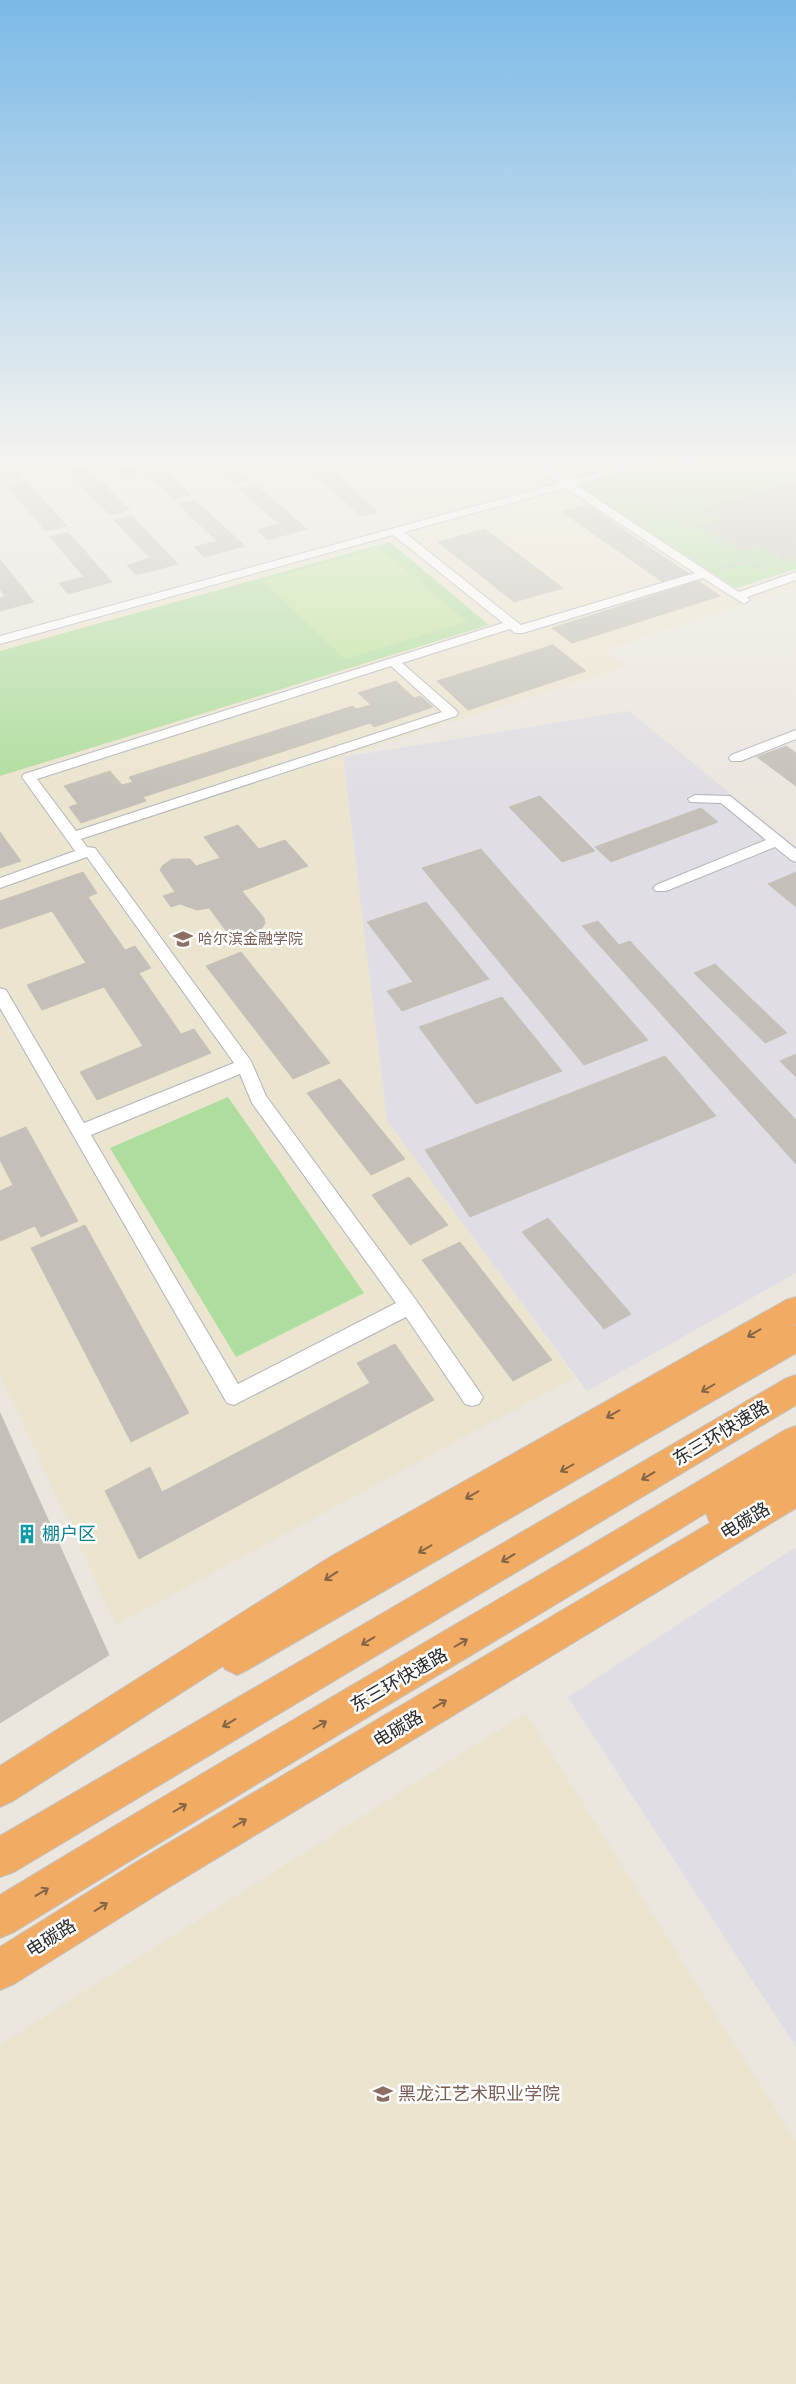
<svg xmlns="http://www.w3.org/2000/svg" width="796" height="2384" font-family="Rubik,'Noto Sans SC',sans-serif">
  <rect width="100%" height="100%" fill="#ebe6de"/>
  <g fill="#e0dde4">
    <path d="M 629,711 L 796,847 L 796,1273 L 587,1391 L 387,1121 L 343,757 Z"/>
    <path d="M 796,1547 L 796,2047 L 568,1697 Z"/>
  </g>
  <g fill="#ebe4ce">
    <path d="M 349,462 L 796,462 L 796,586 L 605,650 L 625,667 L 343,757 L 387,1121 L 575,1377 L 116,1625 L 0,1375 L 0,646 L 429,527 Z"/>
    <path d="M 526,1713 L 796,2142 L 796,2384 L 0,2384 L 0,2045 Z"/>
  </g>
  <g fill="#afdd9e">
    <path d="M 659,462 L 796,462 L 796,569 L 736,588 L 577,485 Z"/>
    <path d="M 390,542 L 489,625 L 0,776 L 0,651 Z"/>
    <path d="M 228,1097 L 364,1293 L 236,1357 L 110,1148 Z"/>
  </g>
  <path fill="#bfe49b" d="M 379,548 L 467,622 L 345,659 L 262,581 Z"/>
  <g fill="#c4c0b9" stroke="#c6c2b7">
    <path d="M 0,462 L 9,462 L 22,476 L 3,481 L 0,477 Z"/>
    <path d="M 156,462 L 191,495 L 174,499 L 146,473 L 125,477 L 118,471 Z"/>
    <path d="M 209,462 L 232,462 L 251,479 L 233,483 Z"/>
    <path d="M 303,462 L 323,462 L 326,465 L 309,468 Z"/>
    <path d="M 87,467 L 130,510 L 110,515 L 68,472 Z"/>
    <path d="M 327,467 L 378,512 L 361,516 L 311,471 Z"/>
    <path d="M 796,481 L 796,558 L 786,561 L 761,545 L 743,551 L 701,525 L 720,519 L 702,508 Z"/>
    <path d="M 27,482 L 67,526 L 46,531 L 6,486 Z"/>
    <path d="M 255,484 L 307,529 L 268,540 L 257,530 L 279,524 L 239,489 Z"/>
    <path d="M 195,500 L 245,546 L 204,557 L 194,547 L 217,541 L 178,504 Z"/>
    <path d="M 587,505 L 689,574 L 663,582 L 562,512 Z"/>
    <path d="M 132,516 L 178,564 L 136,575 L 127,565 L 150,558 L 114,520 Z"/>
    <path d="M 485,529 L 563,588 L 514,602 L 438,542 Z"/>
    <path d="M 68,532 L 112,582 L 68,594 L 59,583 L 84,577 L 50,537 Z"/>
    <path d="M 0,559 L 34,602 L 0,611 L 0,598 L 5,596 L 0,589 Z"/>
    <path d="M 698,581 L 720,596 L 572,643 L 552,628 Z"/>
    <path d="M 553,645 L 586,671 L 468,710 L 437,681 Z"/>
    <path d="M 396,681 L 414,698 L 420,696 L 433,707 L 374,727 L 370,723 L 143,797 L 146,801 L 81,823 L 69,807 L 78,804 L 64,786 L 110,771 L 122,785 L 133,782 L 129,777 L 353,706 L 356,709 L 371,705 L 358,693 Z"/>
    <path d="M 786,746 L 796,753 L 796,786 L 757,757 Z"/>
    <path d="M 540,796 L 595,851 L 562,862 L 509,807 Z"/>
    <path d="M 701,808 L 718,822 L 611,862 L 595,847 Z"/>
    <path d="M 238,825 L 259,849 L 285,840 L 308,866 L 242,891 L 264,918 L 265,923 L 262,928 L 246,937 L 235,936 L 227,932 L 209,908 L 197,910 L 180,904 L 171,907 L 163,896 L 175,892 L 160,870 L 162,866 L 172,859 L 190,859 L 196,866 L 220,858 L 204,837 Z"/>
    <path d="M 0,832 L 21,861 L 0,868 Z"/>
    <path d="M 481,849 L 648,1040 L 584,1065 L 422,868 Z"/>
    <path d="M 83,872 L 97,893 L 88,897 L 125,950 L 135,946 L 151,968 L 139,973 L 181,1034 L 194,1029 L 211,1053 L 97,1100 L 80,1072 L 143,1046 L 104,987 L 42,1010 L 27,985 L 86,963 L 52,911 L 0,929 L 0,901 Z"/>
    <path d="M 796,872 L 796,907 L 768,884 Z"/>
    <path d="M 426,902 L 489,979 L 402,1011 L 387,991 L 413,982 L 367,922 Z"/>
    <path d="M 598,921 L 619,945 L 630,941 L 796,1120 L 796,1164 L 582,926 Z"/>
    <path d="M 241,952 L 330,1063 L 293,1079 L 206,966 Z"/>
    <path d="M 715,964 L 787,1033 L 765,1043 L 694,973 Z"/>
    <path d="M 502,997 L 562,1071 L 476,1104 L 419,1027 Z"/>
    <path d="M 796,1054 L 796,1077 L 780,1061 Z"/>
    <path d="M 665,1056 L 716,1116 L 470,1217 L 425,1150 Z"/>
    <path d="M 340,1079 L 405,1159 L 371,1175 L 307,1093 Z"/>
    <path d="M 26,1127 L 78,1221 L 41,1237 L 35,1226 L 0,1241 L 0,1191 L 13,1185 L 0,1160 L 0,1138 Z"/>
    <path d="M 409,1177 L 448,1225 L 410,1245 L 372,1195 Z"/>
    <path d="M 548,1218 L 631,1314 L 604,1329 L 522,1232 Z"/>
    <path d="M 85,1225 L 189,1413 L 131,1442 L 31,1248 Z"/>
    <path d="M 460,1242 L 552,1360 L 513,1381 L 422,1260 Z"/>
    <path d="M 395,1344 L 434,1400 L 139,1559 L 105,1491 L 150,1467 L 162,1492 L 370,1383 L 357,1363 Z"/>
    <path d="M 0,1413 L 109,1655 L 0,1723 Z"/>
  </g>
  <g fill="none" stroke-linecap="round" stroke-linejoin="round">
    <defs>
      <g id="minor">
        <path d="M 529,462 L 542,462 L 569,480 L 634,462 L 652,462 L 576,485 L 739,592 L 796,572 L 796,580 L 747,597 L 750,600 L 744,604 L 703,578 L 523,633 L 515,633 L 510,629 L 402,663 L 456,710 L 458,713 L 456,716 L 81,839 L 87,847 L 95,848 L 251,1061 L 266,1096 L 416,1300 L 483,1397 L 479,1404 L 472,1406 L 465,1404 L 406,1317 L 234,1405 L 227,1403 L 0,1008 L 0,988 L 6,990 L 84,1123 L 234,1063 L 87,857 L 0,888 L 0,878 L 75,851 L 22,777 L 24,774 L 503,623 L 393,535 L 0,644 L 0,636 L 559,483 ZM 566,488 L 695,573 L 521,625 L 404,532 ZM 391,666 L 442,712 L 76,831 L 37,779 ZM 240,1074 L 252,1103 L 396,1303 L 238,1384 L 91,1135 Z"/>
        <path d="M 796,730 L 796,739 L 741,761 L 731,761 L 729,758 L 731,755 Z"/>
        <path d="M 695,795 L 730,796 L 796,849 L 796,862 L 791,860 L 775,847 L 666,891 L 656,891 L 653,888 L 656,885 L 766,840 L 721,803 L 690,802 L 688,799 Z"/>
      </g>
      <g id="highway">
        <path d="M 796,1297 L 796,1324 L 790,1327 L 796,1325 L 796,1353 L 249,1669 L 237,1675 L 225,1669 L 223,1666 L 13,1801 L 0,1807 L 0,1766 L 330,1557 L 786,1300 Z"/>
        <path d="M 796,1375 L 796,1405 L 14,1872 L 0,1877 L 0,1836 L 785,1379 Z"/>
        <path d="M 796,1426 L 796,1508 L 166,1889 L 14,1984 L 0,1990 L 0,1947 L 138,1861 L 710,1523 L 706,1513 C 476,1654 243,1790 14,1932 L 0,1938 L 0,1895 C 260,1737 524,1586 785,1430 Z"/>
      </g>
    </defs>
    <use href="#minor" stroke="#b1b3bd" stroke-width="2"/>
    <use href="#highway" stroke="#c3c3c3" stroke-width="2"/>
    <g stroke="#c3c3c3" stroke-width="2" stroke-dasharray="2.5 1" stroke-linecap="butt">
      <path d="M 680,462 L 732,494"/>
      <path d="M 623,480 L 673,512 L 796,476"/>
      <path d="M 668,509 C 668,481 672,475 697,462"/>
      <path d="M 673,512 L 767,572"/>
      <path d="M 721,569 L 749,561"/>
    </g>
    <use href="#minor" fill="#fff" fill-rule="evenodd"/>
    <use href="#highway" fill="#f1ab63" fill-rule="evenodd"/>
  </g>
  <defs><path id="oneway-shaft" d="M-6 0H5M1.5-3L5.5 0L1.5 3" fill="none" stroke-width="1.6" stroke-linecap="round" stroke-linejoin="round" transform="scale(1.25)"/></defs>
  <g stroke="#846444">
    <use href="#oneway-shaft" transform="translate(754 1333) rotate(150)"/>
    <use href="#oneway-shaft" transform="translate(708 1388) rotate(150)"/>
    <use href="#oneway-shaft" transform="translate(613 1414) rotate(150)"/>
    <use href="#oneway-shaft" transform="translate(567 1468) rotate(150)"/>
    <use href="#oneway-shaft" transform="translate(648 1476) rotate(149)"/>
    <use href="#oneway-shaft" transform="translate(472 1495) rotate(150)"/>
    <use href="#oneway-shaft" transform="translate(425 1549) rotate(150)"/>
    <use href="#oneway-shaft" transform="translate(508 1558) rotate(149)"/>
    <use href="#oneway-shaft" transform="translate(331 1576) rotate(147)"/>
    <use href="#oneway-shaft" transform="translate(368 1641) rotate(149)"/>
    <use href="#oneway-shaft" transform="translate(461 1643) rotate(-30)"/>
    <use href="#oneway-shaft" transform="translate(440 1704) rotate(-31)"/>
    <use href="#oneway-shaft" transform="translate(229 1723) rotate(149)"/>
    <use href="#oneway-shaft" transform="translate(320 1725) rotate(-30)"/>
    <use href="#oneway-shaft" transform="translate(180 1808) rotate(-30)"/>
    <use href="#oneway-shaft" transform="translate(240 1823) rotate(-31)"/>
    <use href="#oneway-shaft" transform="translate(42 1892) rotate(-31)"/>
    <use href="#oneway-shaft" transform="translate(101 1907) rotate(-32)"/>
  </g>
  <linearGradient id="sky" x2="0" y2="1"><stop stop-color="#7bb9e7"/><stop offset="0.58" stop-color="#f6f4f0"/><stop offset="1" stop-color="#f6f4f0" stop-opacity="0"/></linearGradient>
  <rect width="796" height="796" fill="url(#sky)"/>
  <defs>
    <symbol id="university-bare" viewBox="-9 -9 18 18"><path d="M0-5L7-2L0 1L-7-2ZM-4 1L0 2.5L4 1V4Q0 6-4 4Z" fill="#8d6e63" stroke="#fff" stroke-width="2.5" paint-order="stroke"/></symbol>
    <symbol id="building-bare" viewBox="-9 -9 18 18"><path d="M-4-6H4V6H1V3H-1V6H-4ZM-2.5-4.3h1.7v1.8h-1.7ZM.8-4.3h1.7v1.8H.8ZM-2.5-1h1.7V.8h-1.7ZM.8-1h1.7V.8H.8Z" fill="#0f9aa8" stroke="#fff" stroke-width="2.5" paint-order="stroke"/></symbol>
  </defs>
  <g fill-rule="evenodd">
    <use href="#university-bare" x="169" y="925" width="28" height="28"/>
    <use href="#building-bare" x="13" y="1520" width="28" height="28"/>
    <use href="#university-bare" x="369" y="2080" width="28" height="28"/>
  </g>
  <g text-anchor="middle" stroke-width="5" stroke-linejoin="round" paint-order="stroke">
    <g font-size="15" fill="#785e54" stroke="#fff" text-anchor="start">
      <text x="198" y="944">哈尔滨金融学院</text>
    </g>
    <g font-size="18" fill="#2a2a2a" stroke="#fff">
      <text transform="translate(721 1433) rotate(-31)" y="6">东三环快速路</text>
      <text transform="translate(745 1521) rotate(-31)" y="6">电碳路</text>
      <text transform="translate(399 1680) rotate(-30)" y="6">东三环快速路</text>
      <text transform="translate(398 1729) rotate(-31)" y="6">电碳路</text>
      <text transform="translate(51 1938) rotate(-32)" y="6">电碳路</text>
    </g>
    <g font-size="18" fill="#0d838f" stroke="#fff" text-anchor="start">
      <text x="42" y="1540">棚户区</text>
    </g>
    <g font-size="18" fill="#785e54" stroke="#fff" text-anchor="start">
      <text x="398" y="2100">黑龙江艺术职业学院</text>
    </g>
  </g>
</svg>
